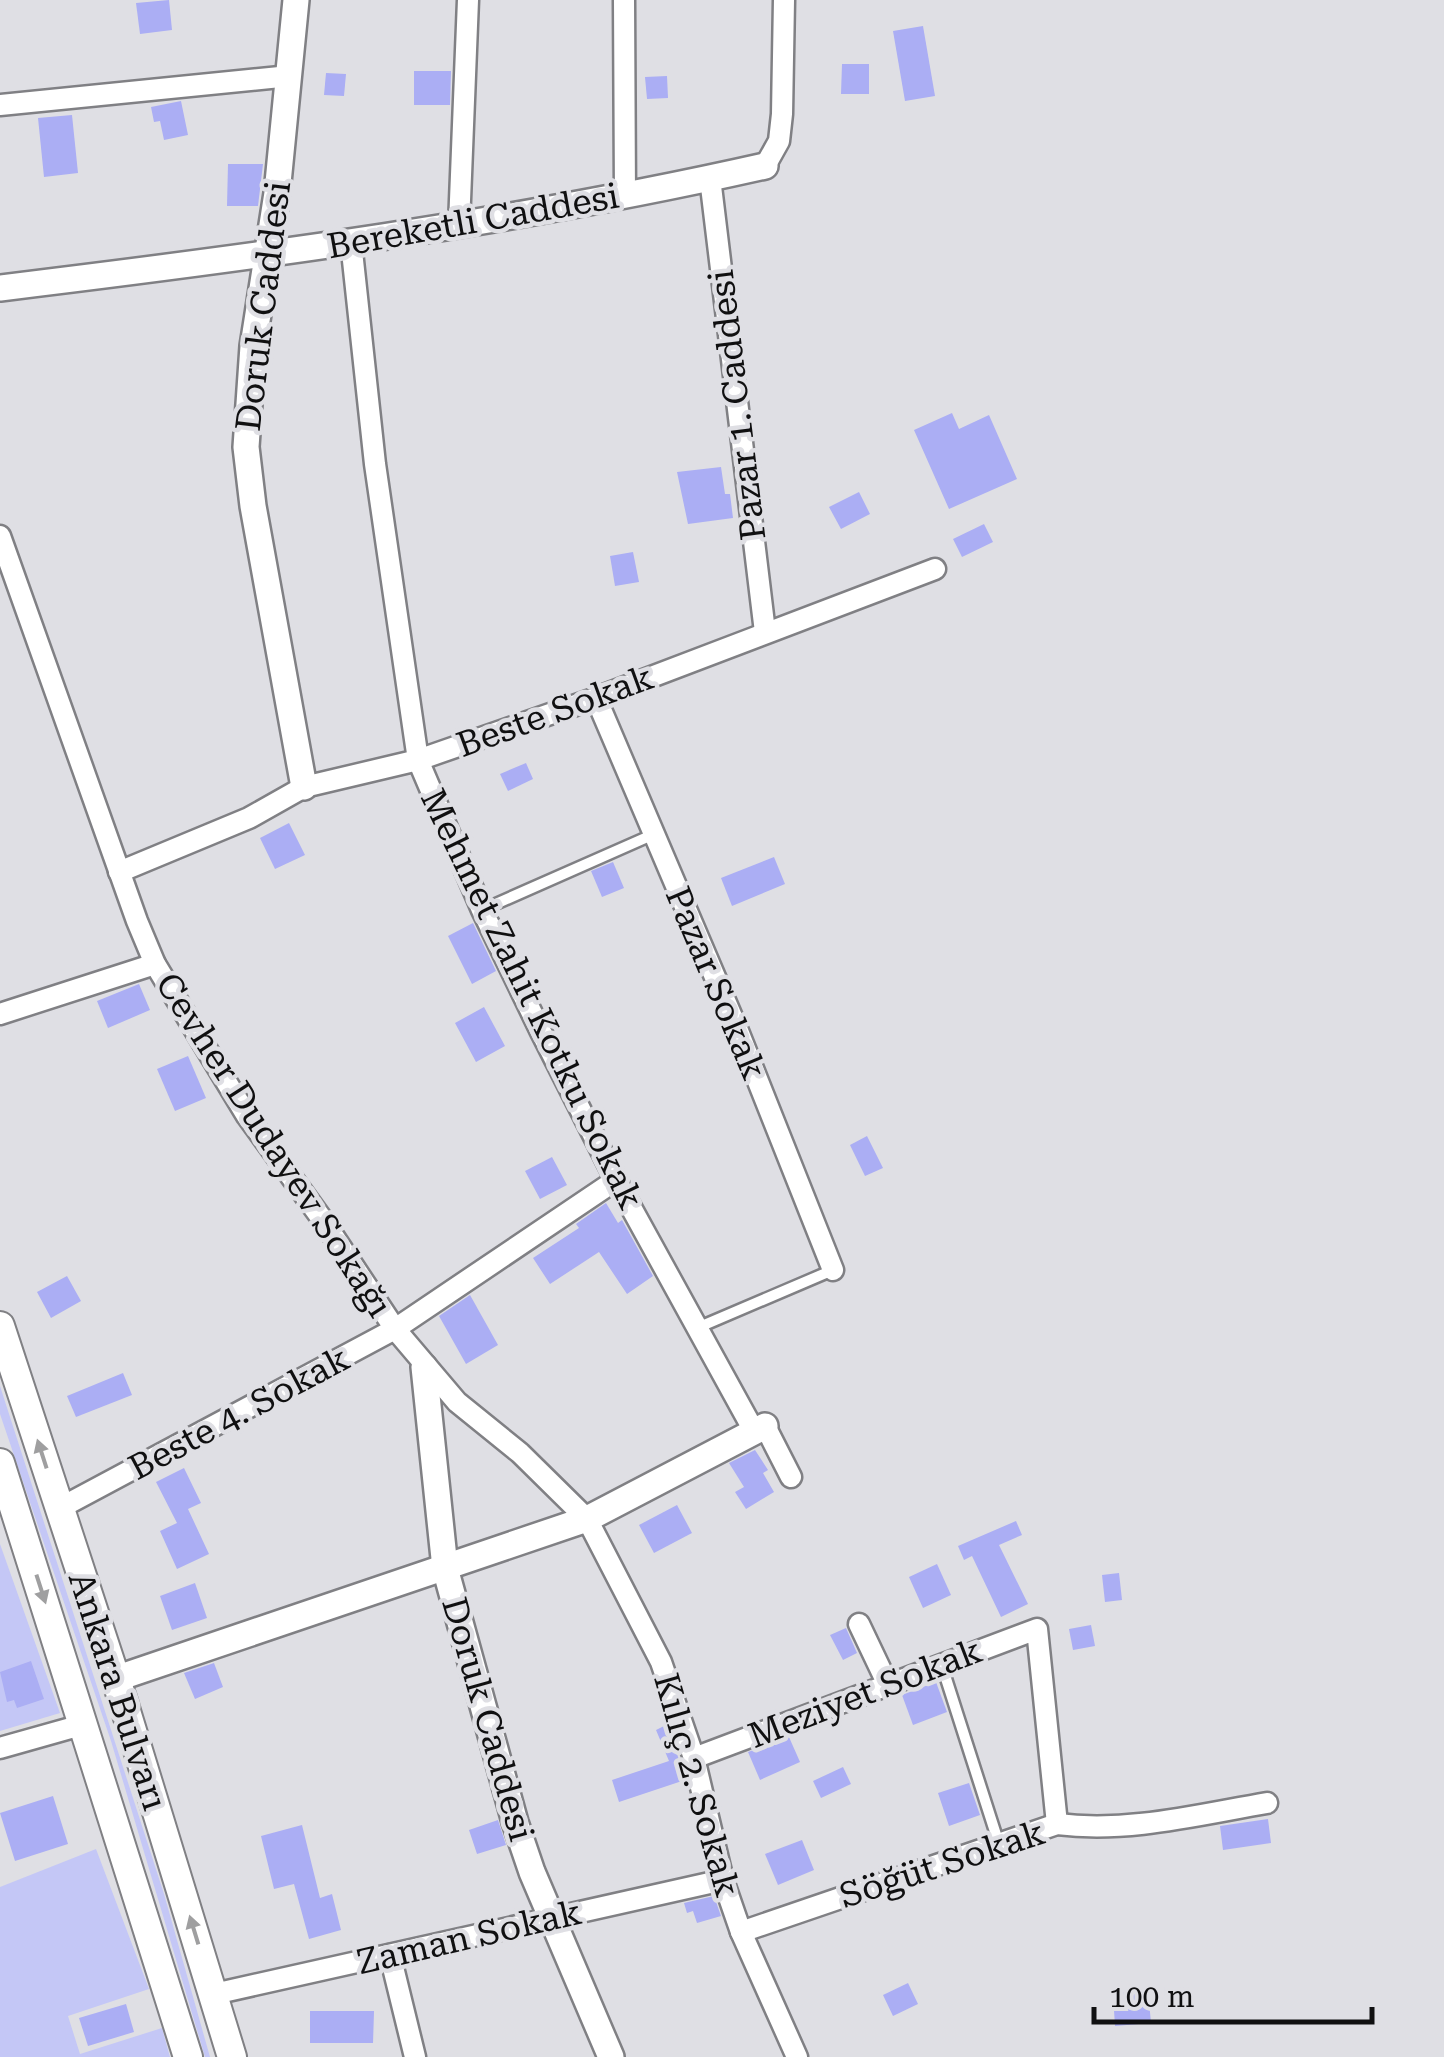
<svg xmlns="http://www.w3.org/2000/svg" width="1444" height="2057" font-family="'Roboto Serif',serif">
  <rect width="100%" height="100%" fill="#dfdfe4"/>
  <g fill="#c4c7f6">
    <path d="M 0,1386 L 164,1894 L 210,2057 L 205,2057 L 111,1741 L 0,1414 Z"/>
    <path d="M 0,1544 L 60,1713 L 0,1731 Z"/>
    <path d="M 96,1849 L 149,1989 L 68,2016 L 80,2054 L 162,2028 L 170,2057 L 0,2057 L 0,1887 Z"/>
  </g>
  <g fill="#abaef4">
    <path d="M 169,0 L 172,30 L 140,34 L 136,3 Z"/>
    <path d="M 923,26 L 935,96 L 905,101 L 893,31 Z"/>
    <path d="M 842,64 L 869,64 L 869,94 L 841,94 Z"/>
    <path d="M 414,71 L 451,71 L 450,105 L 414,105 Z"/>
    <path d="M 326,73 L 346,74 L 344,96 L 324,95 Z"/>
    <path d="M 667,76 L 668,98 L 647,99 L 645,77 Z"/>
    <path d="M 181,101 L 188,135 L 164,140 L 160,121 L 154,122 L 151,107 Z"/>
    <path d="M 72,115 L 78,173 L 44,177 L 38,118 Z"/>
    <path d="M 228,164 L 263,164 L 258,206 L 227,206 Z"/>
    <path d="M 952,413 L 959,429 L 989,415 L 1017,479 L 949,509 L 914,430 Z"/>
    <path d="M 721,467 L 725,494 L 730,494 L 733,518 L 688,524 L 677,472 Z"/>
    <path d="M 859,492 L 870,514 L 841,529 L 829,507 Z"/>
    <path d="M 984,524 L 993,542 L 962,557 L 953,539 Z"/>
    <path d="M 633,552 L 639,582 L 615,586 L 610,556 Z"/>
    <path d="M 526,763 L 533,779 L 508,791 L 500,774 Z"/>
    <path d="M 289,823 L 305,855 L 275,869 L 260,838 Z"/>
    <path d="M 774,857 L 785,884 L 732,906 L 721,878 Z"/>
    <path d="M 613,862 L 624,888 L 602,897 L 591,871 Z"/>
    <path d="M 473,923 L 496,971 L 472,984 L 448,936 Z"/>
    <path d="M 139,984 L 150,1010 L 108,1028 L 97,1001 Z"/>
    <path d="M 484,1007 L 505,1046 L 476,1062 L 455,1023 Z"/>
    <path d="M 188,1056 L 206,1098 L 175,1111 L 157,1069 Z"/>
    <path d="M 867,1136 L 883,1168 L 865,1176 L 850,1145 Z"/>
    <path d="M 552,1157 L 567,1185 L 540,1199 L 525,1171 Z"/>
    <path d="M 606,1203 L 618,1223 L 622,1220 L 653,1276 L 627,1294 L 599,1252 L 550,1284 L 533,1258 L 579,1228 L 576,1224 Z"/>
    <path d="M 67,1276 L 81,1301 L 51,1318 L 37,1292 Z"/>
    <path d="M 470,1295 L 498,1345 L 466,1364 L 439,1316 Z"/>
    <path d="M 123,1373 L 132,1395 L 76,1417 L 67,1396 Z"/>
    <path d="M 755,1450 L 768,1470 L 763,1473 L 774,1492 L 746,1509 L 735,1492 L 744,1487 L 729,1463 Z"/>
    <path d="M 184,1468 L 201,1503 L 188,1509 L 209,1554 L 177,1569 L 160,1531 L 177,1523 L 156,1482 Z"/>
    <path d="M 677,1505 L 692,1533 L 654,1553 L 639,1525 Z"/>
    <path d="M 1016,1521 L 1022,1535 L 999,1545 L 1028,1604 L 1001,1617 L 972,1556 L 964,1560 L 958,1546 Z"/>
    <path d="M 937,1564 L 951,1595 L 923,1608 L 909,1577 Z"/>
    <path d="M 1119,1573 L 1122,1600 L 1105,1602 L 1102,1575 Z"/>
    <path d="M 195,1583 L 207,1618 L 172,1630 L 160,1596 Z"/>
    <path d="M 1091,1625 L 1095,1646 L 1073,1650 L 1069,1629 Z"/>
    <path d="M 846,1628 L 857,1653 L 843,1660 L 830,1635 Z"/>
    <path d="M 31,1661 L 44,1699 L 17,1708 L 14,1700 L 7,1702 L 0,1672 Z"/>
    <path d="M 214,1663 L 223,1687 L 195,1699 L 184,1673 Z"/>
    <path d="M 936,1682 L 947,1712 L 913,1725 L 902,1695 Z"/>
    <path d="M 668,1724 L 685,1780 L 619,1802 L 612,1780 L 669,1761 L 656,1730 Z"/>
    <path d="M 789,1737 L 800,1762 L 760,1780 L 748,1752 Z"/>
    <path d="M 843,1767 L 851,1784 L 821,1798 L 813,1781 Z"/>
    <path d="M 969,1783 L 980,1815 L 949,1826 L 938,1793 Z"/>
    <path d="M 53,1796 L 68,1844 L 15,1861 L 0,1813 Z"/>
    <path d="M 1268,1819 L 1271,1843 L 1223,1850 L 1220,1826 Z"/>
    <path d="M 498,1820 L 506,1845 L 477,1854 L 469,1830 Z"/>
    <path d="M 302,1825 L 320,1898 L 332,1894 L 341,1930 L 309,1939 L 294,1884 L 274,1889 L 261,1836 Z"/>
    <path d="M 802,1840 L 814,1870 L 778,1885 L 765,1854 Z"/>
    <path d="M 714,1896 L 721,1916 L 697,1923 L 693,1911 L 687,1913 L 684,1903 Z"/>
    <path d="M 908,1983 L 918,2004 L 893,2016 L 883,1995 Z"/>
    <path d="M 1148,1991 L 1151,2023 L 1115,2026 L 1113,1993 Z"/>
    <path d="M 126,2004 L 134,2032 L 88,2046 L 79,2018 Z"/>
    <path d="M 310,2011 L 374,2011 L 373,2043 L 310,2043 Z"/>
  </g>
  <g fill="none" stroke-linecap="round" stroke-linejoin="round">
    <defs>
      <g id="service">
        <path d="M 482,910 L 652,835"/>
        <path d="M 697,1328 L 833,1270"/>
        <path d="M 942,1666 L 999,1844"/>
      </g>
      <g id="minor">
        <path d="M 624,0 L 625,196"/>
        <path d="M 0,105 L 290,76"/>
        <path d="M 765,166 L 779,141 L 782,114 L 784,0"/>
        <path d="M 710,178 L 765,632"/>
        <path d="M 459,225 L 468,0"/>
        <path d="M 351,242 L 375,464 L 418,760 L 482,910 L 541,1032 L 616,1180 L 754,1431"/>
        <path d="M 0,536 L 137,921 L 155,964 L 247,1116 L 322,1219 L 395,1329 L 457,1402 L 520,1453 L 587,1519 L 661,1662 L 694,1758 L 723,1880 L 741,1932 L 797,2057"/>
        <path d="M 596,698 L 738,1031 L 833,1270"/>
        <path d="M 119,872 L 249,818 L 304,787 L 418,760 L 596,698 L 935,569"/>
        <path d="M 0,1014 L 155,964"/>
        <path d="M 765,1426 L 791,1477"/>
        <path d="M 60,1508 L 395,1329 L 616,1180"/>
        <path d="M 859,1624 L 888,1685"/>
        <path d="M 0,1748 L 85,1724"/>
        <path d="M 694,1758 L 1037,1629 L 1057,1824"/>
        <path d="M 741,1932 L 1057,1824 C 1128,1833 1197,1815 1267,1803"/>
        <path d="M 390,1955 L 415,2057"/>
        <path d="M 214,1994 L 723,1880"/>
      </g>
      <g id="tertiary">
        <path d="M 296,0 L 277,193 L 253,346 L 246,447 L 253,506 L 304,787"/>
        <path d="M 0,288 C 256,257 512,223 765,166"/>
        <path d="M 424,1367 L 445,1568 L 515,1822 L 532,1872 L 611,2057"/>
        <path d="M 115,1679 L 587,1519 L 765,1426"/>
      </g>
      <g id="secondary">
        <path d="M 0,1326 L 122,1698 L 232,2057"/>
        <path d="M 0,1463 L 188,2057"/>
      </g>
    </defs>
    <use href="#service" stroke="#808084" stroke-width="15"/>
    <use href="#minor" stroke="#808084" stroke-width="25"/>
    <use href="#tertiary" stroke="#808084" stroke-width="30"/>
    <use href="#secondary" stroke="#808084" stroke-width="32"/>
    <use href="#service" stroke="#fff" stroke-width="10"/>
    <use href="#minor" stroke="#fff" stroke-width="20"/>
    <use href="#tertiary" stroke="#fff" stroke-width="25"/>
    <use href="#secondary" stroke="#fff" stroke-width="28"/>
  </g>
  <defs><path id="oneway-solid" d="M-6-.8H1V-3.2L6.5 0L1 3.2V.8H-6Z" transform="scale(2.5)"/></defs>
  <g fill="#9f9fa0">
    <use href="#oneway-solid" transform="translate(42 1454) rotate(-108)"/>
    <use href="#oneway-solid" transform="translate(41 1589) rotate(72)"/>
    <use href="#oneway-solid" transform="translate(194 1930) rotate(-107)"/>
  </g>
  <g text-anchor="middle" stroke-width="9" stroke-linejoin="round" paint-order="stroke">
    <g font-size="35" fill="#101011" stroke="#dfdfe4">
      <text transform="translate(473 221) rotate(-10)" y="12">Bereketli Caddesi</text>
      <text transform="translate(263 306) rotate(-83)" y="12">Doruk Caddesi</text>
      <text transform="translate(737 405) rotate(-97)" y="12">Pazar 1. Caddesi</text>
      <text transform="translate(555 711) rotate(-20)" y="12">Beste Sokak</text>
      <text transform="translate(716 983) rotate(67)" y="12">Pazar Sokak</text>
      <text transform="translate(532 999) rotate(64)" y="12">Mehmet Zahit Kotku Sokak</text>
      <text transform="translate(274 1145) rotate(57)" y="12">Cevher Dudayev Sokağı</text>
      <text transform="translate(239 1413) rotate(-28)" y="12">Beste 4. Sokak</text>
      <text transform="translate(118 1691) rotate(72)" y="12">Ankara Bulvarı</text>
      <text transform="translate(865 1693) rotate(-21)" y="12">Meziyet Sokak</text>
      <text transform="translate(488 1719) rotate(74)" y="12">Doruk Caddesi</text>
      <text transform="translate(697 1785) rotate(74)" y="12">Kılıç 2. Sokak</text>
      <text transform="translate(942 1864) rotate(-18)" y="12">Söğüt Sokak</text>
      <text transform="translate(469 1937) rotate(-13)" y="12">Zaman Sokak</text>
    </g>
  </g>
  <path d="M1094 2007v15h278v-15" fill="none" stroke="#101011" stroke-width="5"/>
  <text x="1109" y="2007" font-size="30" fill="#101011" stroke="#dfdfe4" stroke-width="8" paint-order="stroke">100 m</text>
</svg>
